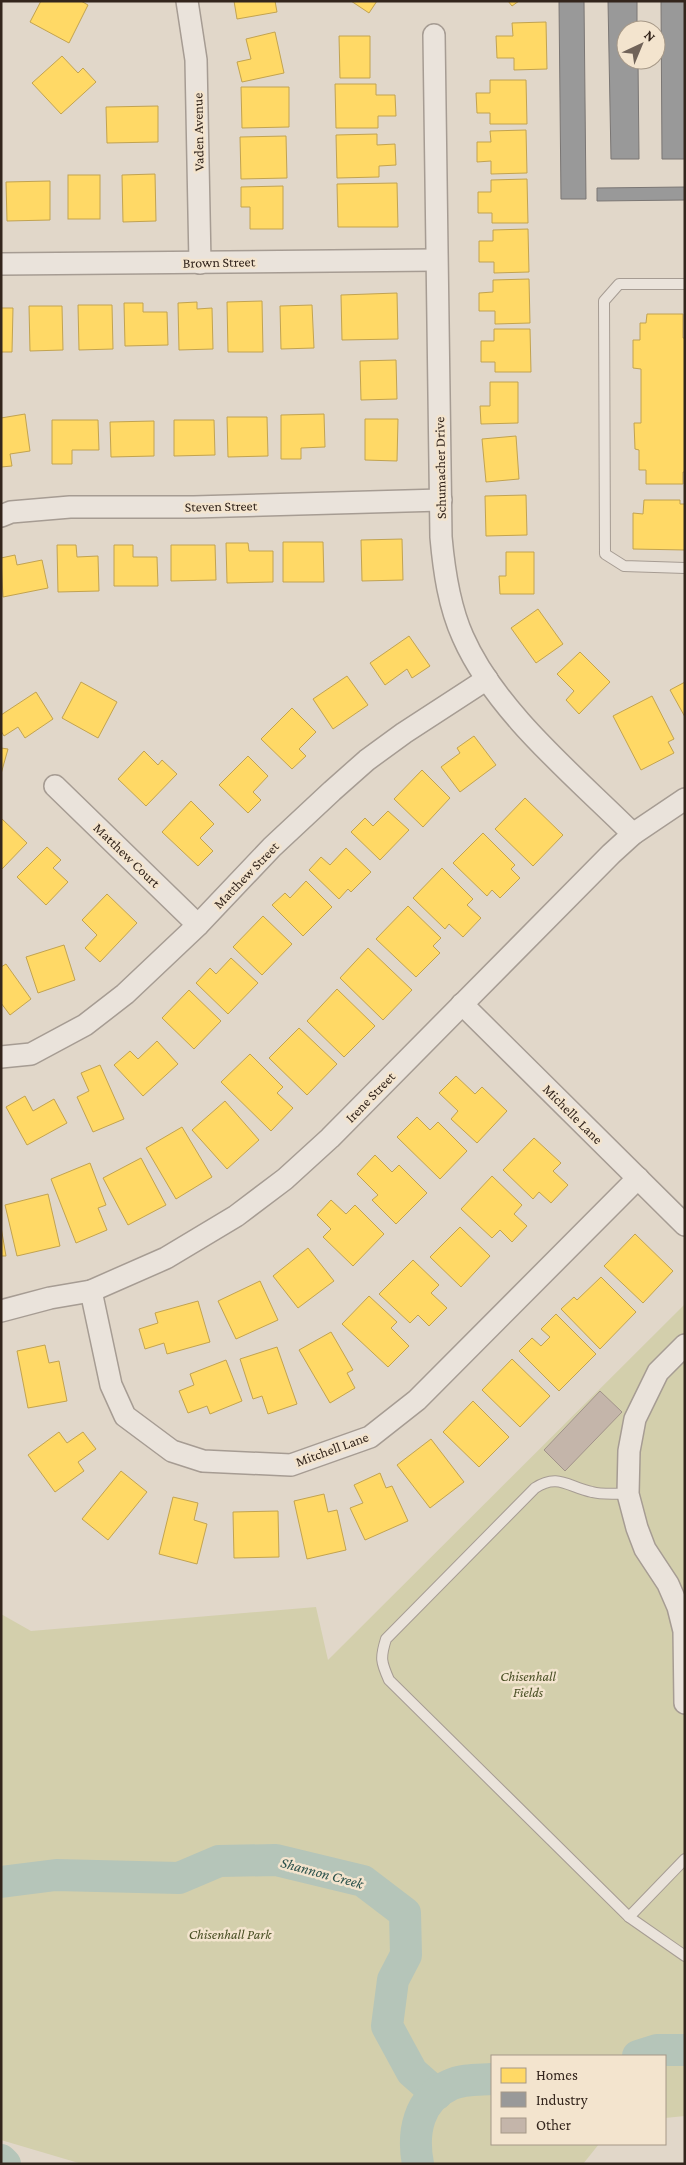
<svg xmlns="http://www.w3.org/2000/svg" width="686" height="2165" font-family="'Crimson Pro',serif">
  <rect width="100%" height="100%" fill="#e1d7c9"/>
  <path fill="#d3cfac" d="M 685,1304 L 685,2116 L 665,2118 L 665,2056 L 492,2056 L 492,2144 L 599,2144 L 583,2164 L 82,2164 L 1,2140 L 1,1614 L 31,1631 L 316,1607 L 328,1660 Z"/>
  <g fill="#ffd966" stroke="#c2a350">
    <path d="M 41,1 L 81,1 L 88,5 L 69,43 L 30,22 Z"/>
    <path d="M 234,1 L 275,1 L 277,12 L 237,19 Z"/>
    <path d="M 351,1 L 377,1 L 369,13 Z"/>
    <path d="M 508,1 L 519,1 L 512,6 Z"/>
    <path d="M 546,22 L 547,69 L 514,70 L 514,58 L 497,58 L 496,36 L 513,36 L 512,23 Z"/>
    <path d="M 275,32 L 284,73 L 242,82 L 237,62 L 251,59 L 246,39 Z"/>
    <path d="M 339,36 L 370,36 L 370,78 L 340,78 Z"/>
    <path d="M 62,56 L 78,73 L 83,68 L 96,82 L 61,114 L 32,83 Z"/>
    <path d="M 490,80 L 526,80 L 527,124 L 490,124 L 490,113 L 477,113 L 476,93 L 490,93 Z"/>
    <path d="M 335,84 L 376,84 L 376,95 L 395,95 L 396,116 L 378,116 L 378,128 L 336,128 Z"/>
    <path d="M 241,87 L 289,87 L 289,127 L 242,128 Z"/>
    <path d="M 158,106 L 158,142 L 107,143 L 106,107 Z"/>
    <path d="M 526,130 L 527,173 L 491,174 L 491,161 L 477,162 L 477,142 L 491,142 L 490,131 Z"/>
    <path d="M 377,134 L 377,145 L 395,144 L 396,165 L 379,166 L 379,177 L 337,178 L 336,135 Z"/>
    <path d="M 286,136 L 287,178 L 241,179 L 240,137 Z"/>
    <path d="M 155,174 L 156,221 L 123,222 L 122,175 Z"/>
    <rect x="68" y="175" width="32" height="44"/>
    <path d="M 527,179 L 528,223 L 492,223 L 492,213 L 478,213 L 478,192 L 491,192 L 491,180 Z"/>
    <path d="M 50,181 L 50,220 L 7,221 L 6,182 Z"/>
    <path d="M 397,183 L 398,227 L 338,227 L 337,184 Z"/>
    <path d="M 283,186 L 283,229 L 250,229 L 250,207 L 241,207 L 241,187 Z"/>
    <path d="M 528,229 L 529,272 L 494,273 L 494,262 L 479,262 L 479,241 L 493,241 L 493,230 Z"/>
    <path d="M 529,279 L 530,323 L 495,324 L 495,311 L 479,311 L 479,293 L 493,292 L 493,280 Z"/>
    <path d="M 397,293 L 398,339 L 342,340 L 341,295 Z"/>
    <path d="M 262,301 L 263,352 L 228,352 L 227,302 Z"/>
    <path d="M 197,302 L 197,309 L 212,308 L 213,349 L 179,350 L 178,303 Z"/>
    <path d="M 124,303 L 143,303 L 143,312 L 167,312 L 168,345 L 125,346 Z"/>
    <path d="M 78,305 L 112,305 L 113,349 L 79,350 Z"/>
    <path d="M 312,305 L 314,348 L 281,349 L 280,306 Z"/>
    <path d="M 29,306 L 62,306 L 63,350 L 30,351 Z"/>
    <path d="M 1,308 L 13,308 L 12,352 L 1,352 Z"/>
    <path d="M 647,314 L 683,314 L 683,338 L 685,338 L 685,472 L 683,472 L 683,484 L 646,484 L 646,470 L 639,470 L 639,450 L 635,449 L 634,423 L 641,423 L 641,369 L 633,368 L 633,340 L 640,340 L 640,323 L 646,323 Z"/>
    <path d="M 494,329 L 530,329 L 531,372 L 495,372 L 495,362 L 481,362 L 481,341 L 494,341 Z"/>
    <path d="M 396,360 L 397,399 L 361,400 L 360,361 Z"/>
    <path d="M 490,382 L 518,382 L 518,423 L 481,424 L 480,406 L 490,406 Z"/>
    <path d="M 25,414 L 30,451 L 10,454 L 12,466 L 1,467 L 1,418 Z"/>
    <path d="M 324,414 L 325,447 L 301,448 L 301,459 L 281,459 L 281,415 Z"/>
    <path d="M 227,417 L 267,417 L 268,456 L 228,457 Z"/>
    <path d="M 365,419 L 398,419 L 397,461 L 365,460 Z"/>
    <path d="M 52,420 L 98,420 L 99,450 L 72,450 L 72,464 L 52,464 Z"/>
    <path d="M 174,420 L 214,420 L 215,455 L 174,456 Z"/>
    <path d="M 154,421 L 154,456 L 111,457 L 110,422 Z"/>
    <path d="M 516,436 L 519,479 L 486,482 L 482,439 Z"/>
    <path d="M 526,495 L 527,535 L 486,536 L 485,496 Z"/>
    <path d="M 644,500 L 680,500 L 680,504 L 685,504 L 685,550 L 633,549 L 633,513 L 643,514 Z"/>
    <path d="M 402,539 L 403,580 L 362,581 L 361,540 Z"/>
    <path d="M 283,542 L 323,542 L 324,582 L 283,582 Z"/>
    <path d="M 226,543 L 248,543 L 249,551 L 273,551 L 273,582 L 227,583 Z"/>
    <path d="M 57,545 L 76,545 L 77,557 L 98,556 L 99,591 L 58,592 Z"/>
    <path d="M 114,545 L 133,545 L 133,557 L 157,557 L 158,586 L 114,586 Z"/>
    <path d="M 171,545 L 215,545 L 216,580 L 171,581 Z"/>
    <path d="M 506,552 L 534,552 L 534,594 L 500,594 L 499,576 L 506,576 Z"/>
    <path d="M 15,555 L 17,565 L 42,560 L 48,588 L 3,597 L 1,558 Z"/>
    <path d="M 538,609 L 563,644 L 536,663 L 511,628 Z"/>
    <path d="M 409,636 L 430,666 L 412,678 L 407,669 L 385,685 L 370,663 Z"/>
    <path d="M 580,652 L 610,682 L 579,714 L 566,700 L 574,691 L 557,674 Z"/>
    <path d="M 347,676 L 368,705 L 333,729 L 313,699 Z"/>
    <path d="M 81,682 L 117,702 L 98,738 L 62,718 Z"/>
    <path d="M 685,682 L 685,717 L 670,690 Z"/>
    <path d="M 36,692 L 53,719 L 25,738 L 18,727 L 4,736 L 1,731 L 1,715 Z"/>
    <path d="M 652,696 L 674,739 L 668,742 L 674,753 L 641,770 L 613,716 Z"/>
    <path d="M 292,708 L 316,732 L 299,749 L 306,756 L 292,769 L 261,739 Z"/>
    <path d="M 474,736 L 496,765 L 460,792 L 441,767 L 460,753 L 457,748 Z"/>
    <path d="M 1,748 L 8,749 L 1,774 Z"/>
    <path d="M 144,751 L 158,765 L 162,760 L 177,774 L 146,806 L 118,779 Z"/>
    <path d="M 248,756 L 268,776 L 253,792 L 261,800 L 248,813 L 219,785 Z"/>
    <path d="M 422,770 L 450,798 L 423,827 L 394,799 Z"/>
    <path d="M 525,798 L 563,835 L 533,866 L 495,829 Z"/>
    <path d="M 191,801 L 214,824 L 200,838 L 213,851 L 198,866 L 162,832 Z"/>
    <path d="M 388,811 L 409,830 L 380,860 L 351,832 L 365,818 L 373,826 Z"/>
    <path d="M 1,818 L 27,843 L 1,870 Z"/>
    <path d="M 483,833 L 515,865 L 511,869 L 520,878 L 500,898 L 492,890 L 487,896 L 453,863 Z"/>
    <path d="M 47,847 L 61,860 L 53,868 L 68,882 L 46,905 L 17,877 Z"/>
    <path d="M 346,848 L 371,872 L 351,892 L 348,889 L 339,899 L 309,870 L 321,857 L 330,865 Z"/>
    <path d="M 442,868 L 473,899 L 467,905 L 481,918 L 463,937 L 449,924 L 445,929 L 413,898 Z"/>
    <path d="M 306,881 L 332,907 L 303,936 L 272,905 L 285,893 L 290,898 Z"/>
    <path d="M 107,894 L 137,923 L 100,962 L 85,948 L 97,935 L 82,920 Z"/>
    <path d="M 408,906 L 441,938 L 433,946 L 440,953 L 416,977 L 376,939 Z"/>
    <path d="M 263,916 L 292,944 L 262,975 L 233,947 Z"/>
    <path d="M 64,945 L 75,980 L 38,993 L 26,957 Z"/>
    <path d="M 368,948 L 412,990 L 383,1020 L 340,978 Z"/>
    <path d="M 231,958 L 258,983 L 228,1014 L 196,983 L 210,968 L 216,974 Z"/>
    <path d="M 6,964 L 31,999 L 10,1015 L 1,1003 L 1,967 Z"/>
    <path d="M 337,989 L 375,1026 L 344,1057 L 307,1021 Z"/>
    <path d="M 189,990 L 221,1021 L 194,1049 L 162,1018 Z"/>
    <path d="M 299,1028 L 337,1064 L 307,1095 L 269,1058 Z"/>
    <path d="M 157,1041 L 178,1064 L 143,1096 L 114,1065 L 130,1051 L 138,1059 Z"/>
    <path d="M 250,1054 L 283,1087 L 277,1093 L 293,1108 L 271,1131 L 221,1082 Z"/>
    <path d="M 100,1065 L 124,1119 L 93,1132 L 77,1097 L 89,1091 L 81,1073 Z"/>
    <path d="M 456,1076 L 475,1094 L 482,1087 L 507,1111 L 477,1143 L 451,1119 L 458,1111 L 439,1093 Z"/>
    <path d="M 25,1096 L 33,1111 L 54,1099 L 67,1123 L 27,1145 L 6,1107 Z"/>
    <path d="M 225,1101 L 259,1140 L 227,1169 L 192,1130 Z"/>
    <path d="M 417,1117 L 430,1130 L 438,1122 L 467,1151 L 440,1179 L 397,1137 Z"/>
    <path d="M 182,1127 L 212,1177 L 176,1199 L 146,1148 Z"/>
    <path d="M 534,1138 L 561,1163 L 553,1171 L 568,1185 L 551,1203 L 539,1192 L 533,1199 L 503,1170 Z"/>
    <path d="M 375,1155 L 392,1172 L 399,1165 L 427,1193 L 396,1224 L 372,1200 L 378,1195 L 357,1174 Z"/>
    <path d="M 141,1158 L 166,1205 L 128,1225 L 103,1178 Z"/>
    <path d="M 90,1163 L 106,1205 L 98,1208 L 107,1230 L 76,1243 L 51,1179 Z"/>
    <path d="M 492,1176 L 522,1205 L 514,1214 L 527,1226 L 512,1242 L 500,1230 L 492,1238 L 461,1209 Z"/>
    <path d="M 48,1194 L 60,1246 L 17,1256 L 5,1205 Z"/>
    <path d="M 331,1200 L 346,1214 L 355,1205 L 384,1234 L 353,1266 L 323,1237 L 331,1229 L 317,1215 Z"/>
    <path d="M 1,1227 L 6,1256 L 1,1256 Z"/>
    <path d="M 460,1227 L 490,1256 L 461,1287 L 430,1257 Z"/>
    <path d="M 635,1234 L 673,1271 L 643,1303 L 604,1266 Z"/>
    <path d="M 308,1248 L 334,1281 L 298,1308 L 273,1276 Z"/>
    <path d="M 413,1260 L 439,1285 L 431,1293 L 447,1308 L 429,1326 L 418,1315 L 410,1323 L 379,1294 Z"/>
    <path d="M 601,1277 L 636,1312 L 600,1349 L 561,1309 L 574,1297 L 577,1300 Z"/>
    <path d="M 260,1281 L 278,1320 L 236,1339 L 218,1301 Z"/>
    <path d="M 369,1296 L 397,1322 L 391,1328 L 409,1346 L 388,1367 L 342,1324 Z"/>
    <path d="M 198,1301 L 210,1342 L 167,1354 L 164,1343 L 145,1349 L 139,1329 L 158,1323 L 155,1313 Z"/>
    <path d="M 556,1314 L 596,1354 L 559,1391 L 519,1351 L 532,1338 L 541,1346 L 550,1337 L 541,1329 Z"/>
    <path d="M 331,1332 L 353,1370 L 347,1373 L 355,1388 L 330,1403 L 299,1350 Z"/>
    <path d="M 45,1345 L 49,1363 L 59,1361 L 67,1401 L 28,1408 L 17,1351 Z"/>
    <path d="M 277,1347 L 297,1404 L 268,1414 L 262,1396 L 253,1399 L 240,1359 Z"/>
    <path d="M 512,1359 L 550,1396 L 520,1427 L 482,1390 Z"/>
    <path d="M 226,1360 L 242,1401 L 210,1414 L 207,1406 L 188,1413 L 179,1391 L 194,1385 L 190,1374 Z"/>
    <path d="M 473,1401 L 509,1437 L 479,1467 L 443,1432 Z"/>
    <path d="M 59,1432 L 67,1443 L 83,1432 L 96,1449 L 78,1462 L 84,1471 L 55,1492 L 28,1455 Z"/>
    <path d="M 431,1439 L 464,1482 L 430,1508 L 397,1465 Z"/>
    <path d="M 121,1471 L 147,1492 L 108,1540 L 82,1519 Z"/>
    <path d="M 380,1473 L 386,1488 L 392,1486 L 408,1521 L 365,1540 L 350,1508 L 363,1503 L 354,1485 Z"/>
    <path d="M 324,1494 L 328,1512 L 337,1510 L 346,1550 L 307,1559 L 294,1501 Z"/>
    <path d="M 173,1497 L 198,1503 L 194,1520 L 207,1524 L 197,1564 L 159,1554 Z"/>
    <path d="M 278,1511 L 279,1557 L 234,1558 L 233,1512 Z"/>
  </g>
  <g fill="#999" stroke="#7a7674">
    <path d="M 559,1 L 584,1 L 586,199 L 561,199 Z"/>
    <path d="M 608,1 L 637,1 L 637,30 L 626,30 L 626,60 L 638,60 L 639,159 L 611,159 Z"/>
    <path d="M 661,1 L 685,1 L 685,159 L 662,159 Z"/>
    <path d="M 685,187 L 685,200 L 597,201 L 597,188 Z"/>
  </g>
  <g fill="none" stroke-linecap="round" stroke-linejoin="round">
    <g stroke="#b5c5b9" stroke-width="32">
      <path d="M 1,1882 L 56,1875 L 179,1878 L 219,1861 L 276,1860 L 363,1881 L 405,1913 L 406,1955 L 393,1980 L 387,2026 L 412,2072 L 437,2094"/>
      <path d="M 638,2056 L 657,2050 L 685,2050"/>
      <path d="M 1,2160 L 5,2164"/>
      <path d="M 418,2164 C 412,2133 418,2099 450,2085 C 462,2079 480,2080 492,2079"/>
    </g>
  </g>
  <path fill="#c4b5aa" stroke="#a19389" d="M 600,1391 L 622,1412 L 565,1471 L 544,1450 Z"/>
  <g fill="none" stroke-linecap="round" stroke-linejoin="round">
    <defs>
      <g id="lane">
        <path d="M 685,284 L 619,284 L 604,301 L 605,554 L 624,566 L 685,568"/>
        <path d="M 628,1494 C 616,1493 603,1495 592,1492 C 568,1487 558,1473 535,1488 L 386,1639 C 380,1658 381,1662 389,1680 L 629,1917 L 685,1956"/>
        <path d="M 629,1917 L 685,1859"/>
      </g>
      <g id="street">
        <path d="M 187,1 L 196,60 L 200,263"/>
        <path d="M 434,35 L 441,537 C 444,571 449,606 463,637 C 496,712 575,776 633,834"/>
        <path d="M 1,264 L 436,260"/>
        <path d="M 1,516 L 11,512 L 70,507 L 194,507 L 441,500"/>
        <path d="M 55,786 L 198,925"/>
        <path d="M 462,1004 L 685,1225"/>
        <path d="M 1,1057 L 31,1054 L 85,1025 L 125,994 L 198,925 L 272,847 L 332,791 L 367,760 L 404,733 L 487,679"/>
        <path d="M 91,1291 L 111,1385 L 125,1416 L 172,1451 L 203,1461 L 291,1465 L 370,1437 L 417,1400 L 638,1178"/>
        <path d="M 1,1311 L 50,1298 L 91,1291 L 166,1258 L 236,1216 L 285,1179 L 330,1138 L 611,854 L 633,834 L 685,799"/>
        <path d="M 685,1345 L 658,1372 L 635,1419 L 629,1451 L 628,1494 L 637,1528 L 645,1549 L 668,1584 L 678,1607 L 684,1631 L 685,1703"/>
      </g>
    </defs>
    <use href="#lane" stroke="#a69c93" stroke-width="12"/>
    <use href="#street" stroke="#a69c93" stroke-width="24"/>
    <use href="#lane" stroke="#eae3db" stroke-width="10"/>
    <use href="#street" stroke="#eae3db" stroke-width="21"/>
  </g>
  <g text-anchor="middle" stroke-width="5" stroke-linejoin="round" paint-order="stroke">
    <g font-size="14" fill="#33251c" stroke="#f3e4ce">
      <text transform="translate(198 132) rotate(-91)" y="5">Vaden Avenue</text>
      <text transform="translate(219 262) rotate(-1)" y="5">Brown Street</text>
      <text transform="translate(440 468) rotate(-91)" y="5">Schumacher Drive</text>
      <text transform="translate(221 506) rotate(-1)" y="5">Steven Street</text>
      <text transform="translate(127 855) rotate(44)" y="5">Matthew Court</text>
      <text transform="translate(246 875) rotate(-46)" y="5">Matthew Street</text>
      <text transform="translate(370 1097) rotate(-46)" y="5">Irene Street</text>
      <text transform="translate(573 1114) rotate(45)" y="5">Michelle Lane</text>
      <text transform="translate(332 1449) rotate(-20)" y="5">Mitchell Lane</text>
    </g>
    <g font-size="14" font-style="italic" fill="#494f24" stroke="#f3e4ce">
      <text x="528" y="1681">Chisenhall<tspan x="528" dy="16">Fields</tspan></text>
      <text x="230" y="1939">Chisenhall Park</text>
    </g>
    <g font-size="15" font-style="italic" fill="#2c524c" stroke="#f3e4ce">
      <text transform="translate(322 1873) rotate(15)" y="5">Shannon Creek</text>
    </g>
  </g>
  <rect width="686" height="2165" fill="none" stroke="#33251c" stroke-width="5"/>
  <rect x="491" y="2055" width="175" height="90" fill="#f3e4ce" stroke="#a69887"/>
  <rect x="501" y="2068" width="25" height="15" fill="#ffd966" stroke="#a69887"/>
  <text x="536" y="2080" font-size="15" fill="#33251c">Homes</text>
  <rect x="501" y="2092" width="25" height="15" fill="#999999" stroke="#a69887"/>
  <text x="536" y="2105" font-size="15" fill="#33251c">Industry</text>
  <rect x="501" y="2118" width="25" height="15" fill="#c4b5aa" stroke="#a69887"/>
  <text x="536" y="2130" font-size="15" fill="#33251c">Other</text>
  <g transform="translate(641 45) rotate(44)"><circle r="24" fill="#f3e4ce" stroke="#a69887"/>
  <path d="M0-4L9 19L0 12L-9 19Z" fill="#706359"/>
  <text y="-8" font-size="14" font-weight="bold" text-anchor="middle" fill="#33251c">N</text>
  </g>
</svg>
